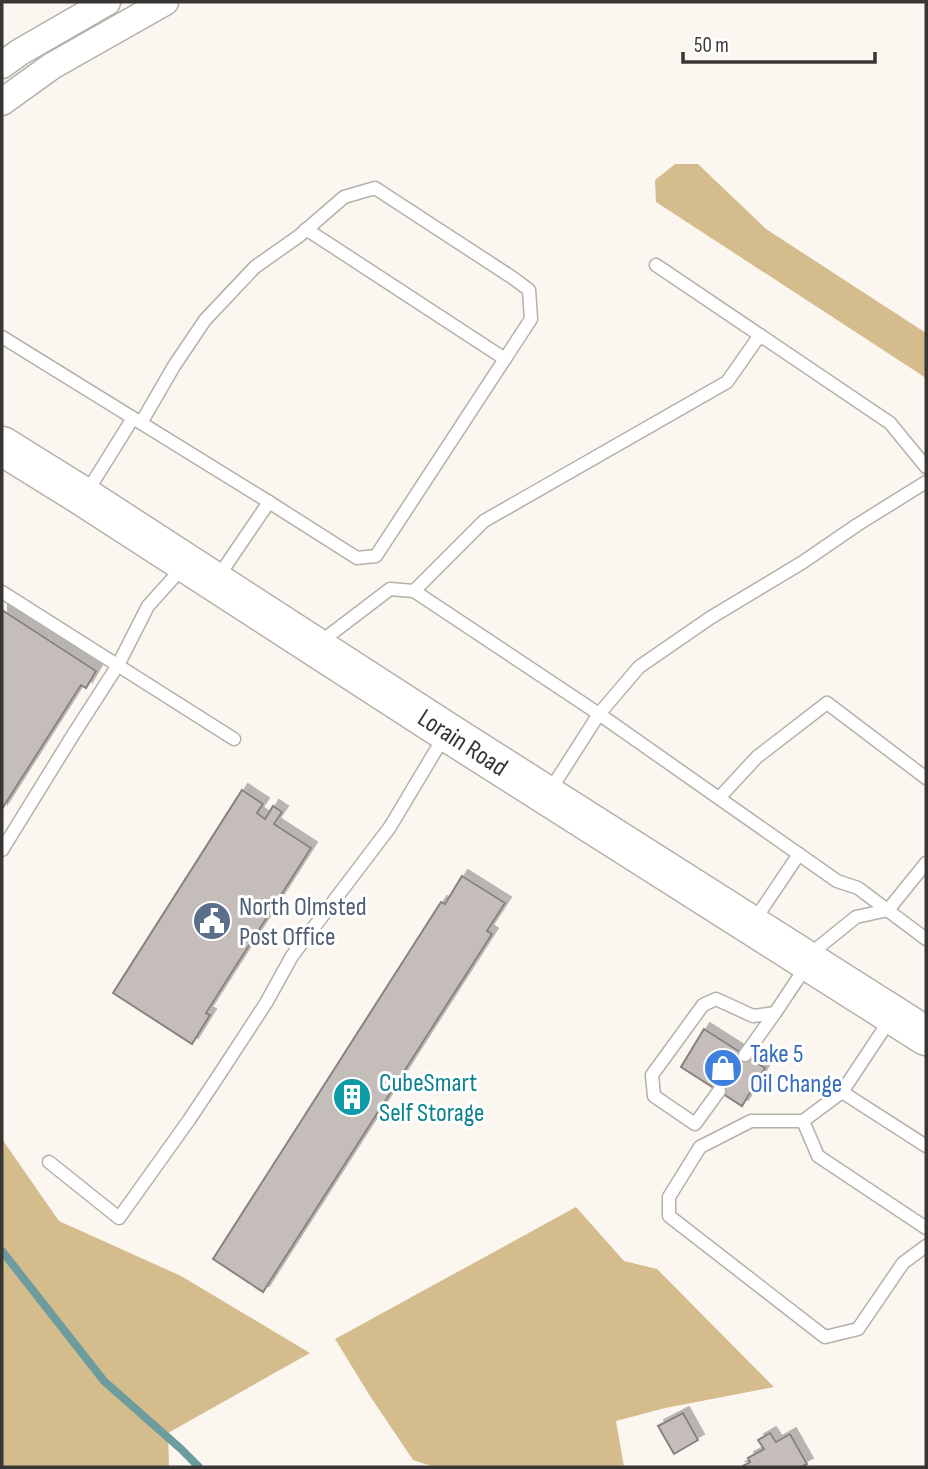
<svg xmlns="http://www.w3.org/2000/svg" width="928" height="1469" font-family="'Sofia Sans Condensed',sans-serif">
  <defs>
    <filter id="shadow"><feDropShadow dx="6" dy="-6" stdDeviation="0" flood-color="#0004"/></filter>
  </defs>
  <rect width="100%" height="100%" fill="#fbf7f0"/>
  <g fill="#d4bc8c">
    <path d="M 675,164 L 698,164 L 766,229 L 926,333 L 926,378 L 656,202 L 655,180 Z"/>
    <path d="M 2,1139 L 59,1221 L 181,1276 L 310,1353 L 168,1433 L 169,1467 L 2,1467 Z"/>
    <path d="M 576,1207 L 624,1261 L 657,1269 L 774,1387 L 665,1408 L 616,1421 L 624,1467 L 434,1467 L 413,1460 L 370,1396 L 335,1339 Z"/>
  </g>
  <g fill="none" stroke-linecap="round" stroke-linejoin="round">
    <path stroke="#6c9c9d" stroke-width="8" d="M 2,1251 L 104,1381 L 181,1449 L 199,1467"/>
  </g>
  <g fill="#c5bdb9" stroke="#89827e" stroke-width="2" filter="url(#shadow)">
    <path d="M 2,610 L 96,671 L 86,688 L 81,685 L 2,809 Z"/>
    <path d="M 242,790 L 263,804 L 257,813 L 265,819 L 273,806 L 282,812 L 274,824 L 311,848 L 206,1013 L 210,1015 L 192,1044 L 113,993 Z"/>
    <path d="M 462,876 L 505,903 L 487,931 L 492,934 L 263,1292 L 213,1259 L 441,902 L 445,904 Z"/>
    <path d="M 704,1029 L 765,1068 L 742,1106 L 681,1067 Z"/>
    <path d="M 683,1413 L 698,1440 L 674,1454 L 658,1426 Z"/>
    <path d="M 770,1433 L 776,1442 L 790,1434 L 807,1464 L 801,1467 L 741,1467 L 750,1462 L 748,1458 L 764,1449 L 758,1440 Z"/>
  </g>
  <g fill="none" stroke-linecap="round" stroke-linejoin="round">
    <defs>
      <g id="lane">
        <path d="M 306,229 L 505,359"/>
        <path d="M 656,265 L 890,423 L 926,467"/>
        <path d="M 2,337 L 269,502 L 357,558 L 376,556 L 531,319 L 529,290 L 513,278 L 375,188 L 344,197 L 299,236 L 255,267 L 205,320 L 174,366 L 141,423"/>
        <path d="M 85,495 L 133,418"/>
        <path d="M 216,580 L 269,502"/>
        <path d="M 414,591 L 599,714 L 837,881 L 858,888 L 926,939"/>
        <path d="M 2,592 L 234,739"/>
        <path d="M 319,643 L 390,589 L 414,591 L 484,521 L 727,382 L 760,335"/>
        <path d="M 549,792 L 599,714 L 639,667 L 710,618 L 803,562 L 857,525 L 926,482"/>
        <path d="M 719,798 L 757,757 L 827,703 L 926,778"/>
        <path d="M 2,850 L 73,735 L 118,665 L 148,606 L 184,566"/>
        <path d="M 754,921 L 799,854"/>
        <path d="M 809,955 L 856,917 L 888,910 L 926,863"/>
        <path d="M 891,1018 L 842,1092 L 803,1121 L 751,1121 L 700,1147 L 669,1197 L 669,1216 L 825,1337 L 858,1329 L 903,1263 L 926,1246"/>
        <path d="M 745,1055 L 775,1013"/>
        <path d="M 719,1091 L 695,1124 L 654,1096 L 652,1075 L 703,1005 L 716,999 L 753,1016 L 775,1013 L 807,965"/>
        <path d="M 842,1092 L 926,1146"/>
        <path d="M 803,1121 L 818,1156 L 926,1228"/>
        <path d="M 49,1162 L 119,1218 L 189,1120 L 219,1075 L 266,1003 L 292,956 L 390,827 L 445,735"/>
      </g>
      <g id="street">
        <path d="M 2,65 L 20,52 L 107,2"/>
        <path d="M 2,102 L 52,66 L 165,2"/>
      </g>
      <path id="primary" d="M 2,446 L 84,497 L 447,732 L 926,1036"/>
    </defs>
    <use href="#lane" stroke="#b4b1aa" stroke-width="15"/>
    <use href="#street" stroke="#b4b1aa" stroke-width="29"/>
    <use href="#primary" stroke="#b4b1aa" stroke-width="41"/>
    <use href="#lane" stroke="#fff" stroke-width="12"/>
    <use href="#street" stroke="#fff" stroke-width="26"/>
    <use href="#primary" stroke="#fff" stroke-width="38"/>
  </g>
  <defs>
    <symbol id="civic-disc" viewBox="-11 -11 22 22"><circle r="9.5" fill="#5c6f8a" stroke="#fff"/><path d="M-.6-6.5H3V-4.5H.6V-3L4-1V1h2V6H-6V1h2V-1L-.6-3ZM-1.2 2.5V6h2.4V2.5Z" fill="#fff"/></symbol>
    <symbol id="shop-disc" viewBox="-11 -11 22 22"><circle r="9.5" fill="#3f7fe0" stroke="#fff"/><path d="M-5-2.5h2.3a2.7 3.5 0 0 1 5.4 0H5L5.5 6h-11ZM-1.5-2.5h3a1.5 2.3 0 0 0-3 0Z" fill="#fff"/></symbol>
    <symbol id="building-disc" viewBox="-11 -11 22 22"><circle r="9.5" fill="#0f9aa8" stroke="#fff"/><path d="M-4-6H4V6H1V3H-1V6H-4ZM-2.5-4.3h1.7v1.8h-1.7ZM.8-4.3h1.7v1.8H.8ZM-2.5-1h1.7V.8h-1.7ZM.8-1h1.7V.8H.8Z" fill="#fff"/></symbol>
  </defs>
  <g fill-rule="evenodd">
    <use href="#civic-disc" x="190" y="899" width="44" height="44"/>
    <use href="#shop-disc" x="701" y="1046" width="44" height="44"/>
    <use href="#building-disc" x="330" y="1075" width="44" height="44"/>
  </g>
  <g text-anchor="middle" stroke-width="6" stroke-linejoin="round" paint-order="stroke">
    <g font-size="26" fill="#383633" stroke="#fff">
      <text transform="translate(463 742) rotate(33)" y="9">Lorain Road</text>
    </g>
    <g font-size="26" fill="#4e5e75" stroke="#fff" text-anchor="start">
      <text x="239" y="915">North Olmsted<tspan x="239" dy="30">Post Office</tspan></text>
    </g>
    <g font-size="26" fill="#366cbe" stroke="#fff" text-anchor="start">
      <text x="750" y="1062">Take 5<tspan x="750" dy="30">Oil Change</tspan></text>
    </g>
    <g font-size="26" fill="#0d838f" stroke="#fff" text-anchor="start">
      <text x="379" y="1091">CubeSmart<tspan x="379" dy="30">Self Storage</tspan></text>
    </g>
  </g>
  <rect width="928" height="1469" fill="none" stroke="#383633" stroke-width="7"/>
  <path d="M683 52v10h192v-10" fill="none" stroke="#383633" stroke-width="3.5"/>
  <text x="694" y="52" font-size="21" fill="#383633" stroke="#ffffff" stroke-width="5" paint-order="stroke">50 m</text>
</svg>
